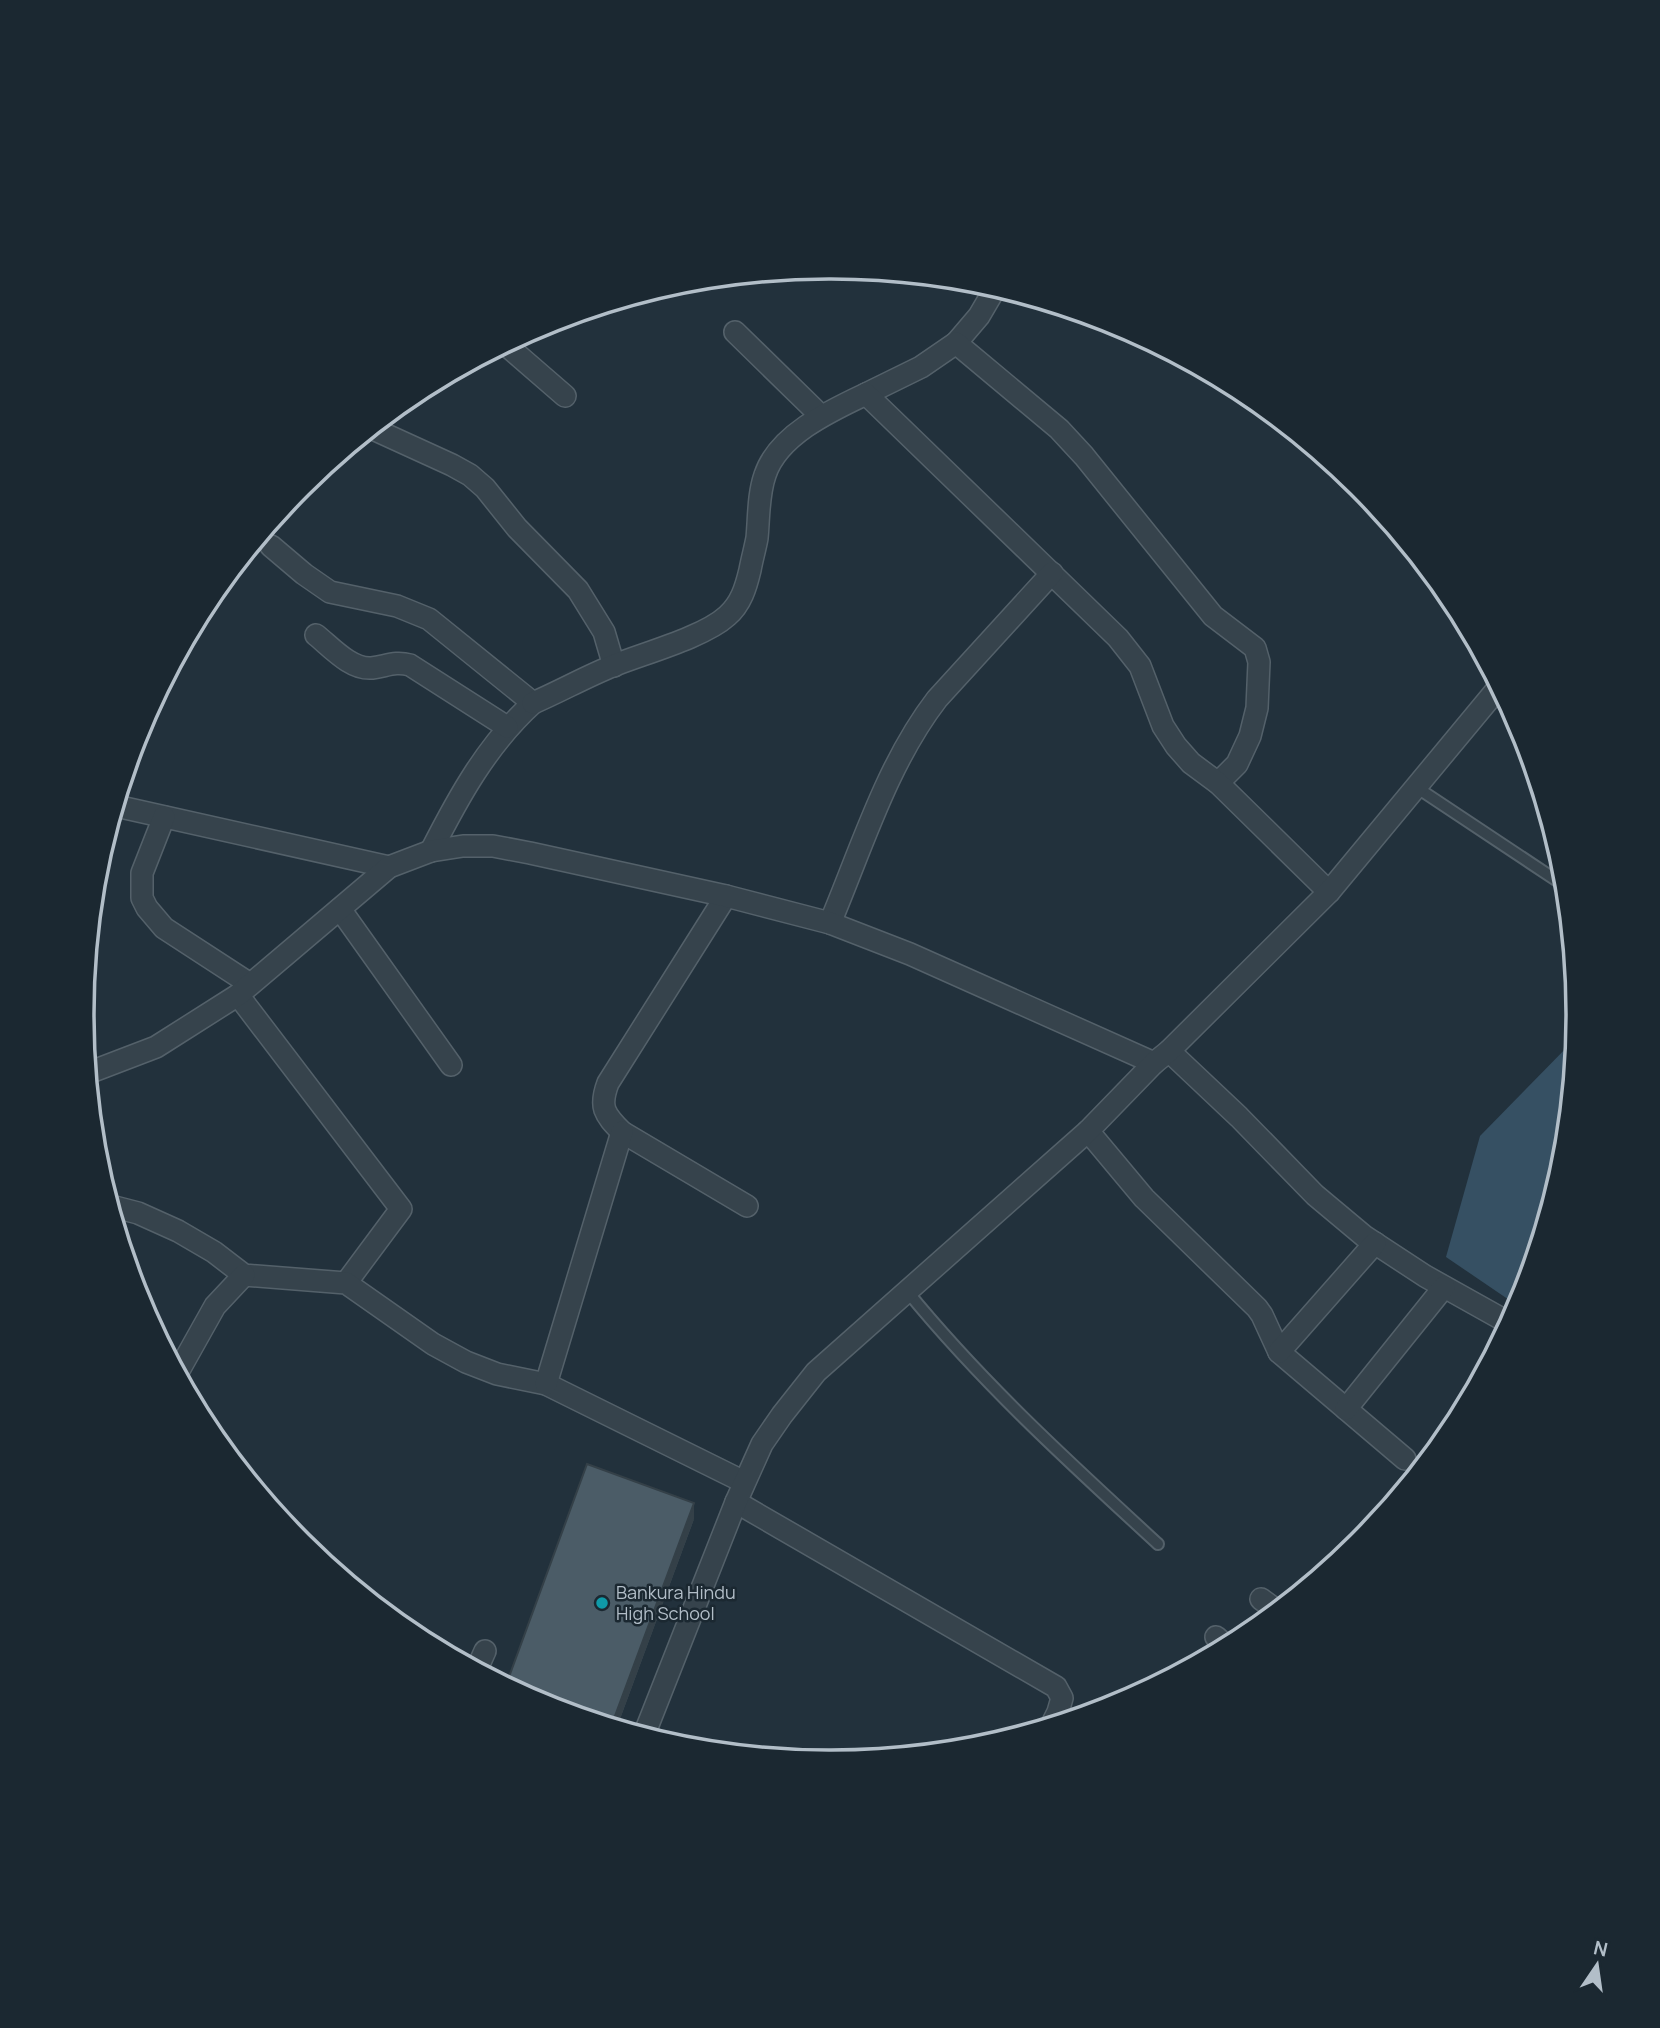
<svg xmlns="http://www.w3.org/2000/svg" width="1660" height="2028" font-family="Manrope,sans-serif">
  <rect width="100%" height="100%" fill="#22313c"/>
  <path fill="#365063" d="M 1575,1039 L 1563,1160 L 1518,1306 L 1446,1257 L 1480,1136 Z"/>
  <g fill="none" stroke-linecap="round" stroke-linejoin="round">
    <defs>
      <g id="service">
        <path d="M 1416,787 L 1565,886"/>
        <path d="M 907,1291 C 983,1384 1070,1463 1158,1544"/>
      </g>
      <g id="minor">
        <path d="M 735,332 L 820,415"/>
        <path d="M 956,343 L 979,316 L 996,287"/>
        <path d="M 505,344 L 565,396"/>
        <path d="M 866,394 L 921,367 L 956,343 L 1059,429 L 1084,456 L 1213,616 L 1255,648 L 1259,662 L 1257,708 L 1250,736 L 1237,764 L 1218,783"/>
        <path d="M 371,428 L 452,465 L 470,475 L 485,488 L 517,528 L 578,590 L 604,632 L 614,666"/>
        <path d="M 271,546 L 304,574 L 330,592 L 397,606 L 429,619 L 533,703 C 487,745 459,796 431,851"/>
        <path d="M 316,635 C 331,647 351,670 372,668 C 387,666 395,661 410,665 L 507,727"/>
        <path d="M 533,703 C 561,691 587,676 615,665 C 645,653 704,637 727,616 C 741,604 746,587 750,570 C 752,559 755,549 757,538 C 759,518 758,495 765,475 C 778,435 830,411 866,394 L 1118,638 L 1140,666 L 1163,726 L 1176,746 L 1191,763 L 1218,783 L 1329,892"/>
        <path d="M 116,806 L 389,867"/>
        <path d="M 164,817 L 142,873 L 142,898 L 147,908 L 164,928 L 250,984"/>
        <path d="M 726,896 L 608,1083 C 599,1107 604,1114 622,1132 L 747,1206"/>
        <path d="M 340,909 L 451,1065"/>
        <path d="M 830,923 C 862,847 887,764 937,699 L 1052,573"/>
        <path d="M 238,995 L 401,1209 L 346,1283"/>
        <path d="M 1169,1051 L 1239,1117 L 1315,1195 L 1364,1236 L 1425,1276 L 1509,1323"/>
        <path d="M 88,1073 L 156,1047 L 238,995 L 389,867 L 431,851 L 463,846 L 493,846 L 530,853 L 726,896 L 830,923 L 910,954 L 1154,1063"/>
        <path d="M 1088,1131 L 1144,1198 L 1257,1308 L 1262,1315 L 1279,1352 L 1405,1459"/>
        <path d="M 111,1206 L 138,1213 L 178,1231 L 214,1252 L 244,1275 L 346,1283 L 433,1344 L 466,1362 L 497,1374 L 546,1384 L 744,1482"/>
        <path d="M 1279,1352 L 1375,1243"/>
        <path d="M 178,1372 L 215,1306 L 244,1275"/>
        <path d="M 546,1384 L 622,1132"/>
        <path d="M 1346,1409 L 1444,1287"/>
        <path d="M 736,1502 L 1056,1687 L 1062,1698 L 1058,1712 L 1052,1724"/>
        <path d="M 1261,1599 L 1276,1610"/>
        <path d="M 1216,1637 L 1226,1646"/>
        <path d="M 477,1669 L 485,1651"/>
        <path d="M 644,1735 L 736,1502 L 762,1444 L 782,1415 L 816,1372 L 1088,1131 L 1154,1063 L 1169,1051 L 1329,892 L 1499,687"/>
      </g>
    </defs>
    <use href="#service" stroke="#54616a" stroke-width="14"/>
    <use href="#minor" stroke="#54616a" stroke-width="24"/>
    <use href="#service" stroke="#36434c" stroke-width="10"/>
    <use href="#minor" stroke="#36434c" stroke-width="21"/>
  </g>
  <path fill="#404f59" d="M 694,1519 L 617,1727 L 543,1705 Z"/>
  <path fill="#344048" d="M 694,1503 L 694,1519 L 617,1727 L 612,1726 Z"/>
  <path fill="#4b5c67" stroke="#344048" stroke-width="2" d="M 587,1464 L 694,1503 L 612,1724 L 602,1720 L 601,1722 L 543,1705 L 506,1685 Z"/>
  <circle fill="#0f9aa8" stroke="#1b2831" stroke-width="2.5" cx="602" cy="1603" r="7"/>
  <g text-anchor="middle" stroke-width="5" stroke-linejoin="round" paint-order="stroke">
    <g font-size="18" fill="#b2bec8" stroke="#1b2831" text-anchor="start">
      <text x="616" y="1599">Bankura Hindu<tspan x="616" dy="21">High School</tspan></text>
    </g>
  </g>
  <path d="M0 0H1660V2028H0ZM829 279H831A735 735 0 0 1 1566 1014V1015A735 735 0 0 1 831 1750H829A735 735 0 0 1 94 1015V1014A735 735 0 0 1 829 279Z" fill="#1b2831" fill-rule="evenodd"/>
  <path fill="none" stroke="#b2bec8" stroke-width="3.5" d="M829 279H831A735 735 0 0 1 1566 1014V1015A735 735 0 0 1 831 1750H829A735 735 0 0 1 94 1015V1014A735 735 0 0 1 829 279Z"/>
  <g transform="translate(1597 1965) rotate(13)" stroke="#1b2831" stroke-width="5" paint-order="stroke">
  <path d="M0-5L12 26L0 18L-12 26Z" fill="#b2bec8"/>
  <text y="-10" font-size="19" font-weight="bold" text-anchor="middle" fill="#b2bec8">N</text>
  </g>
</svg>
